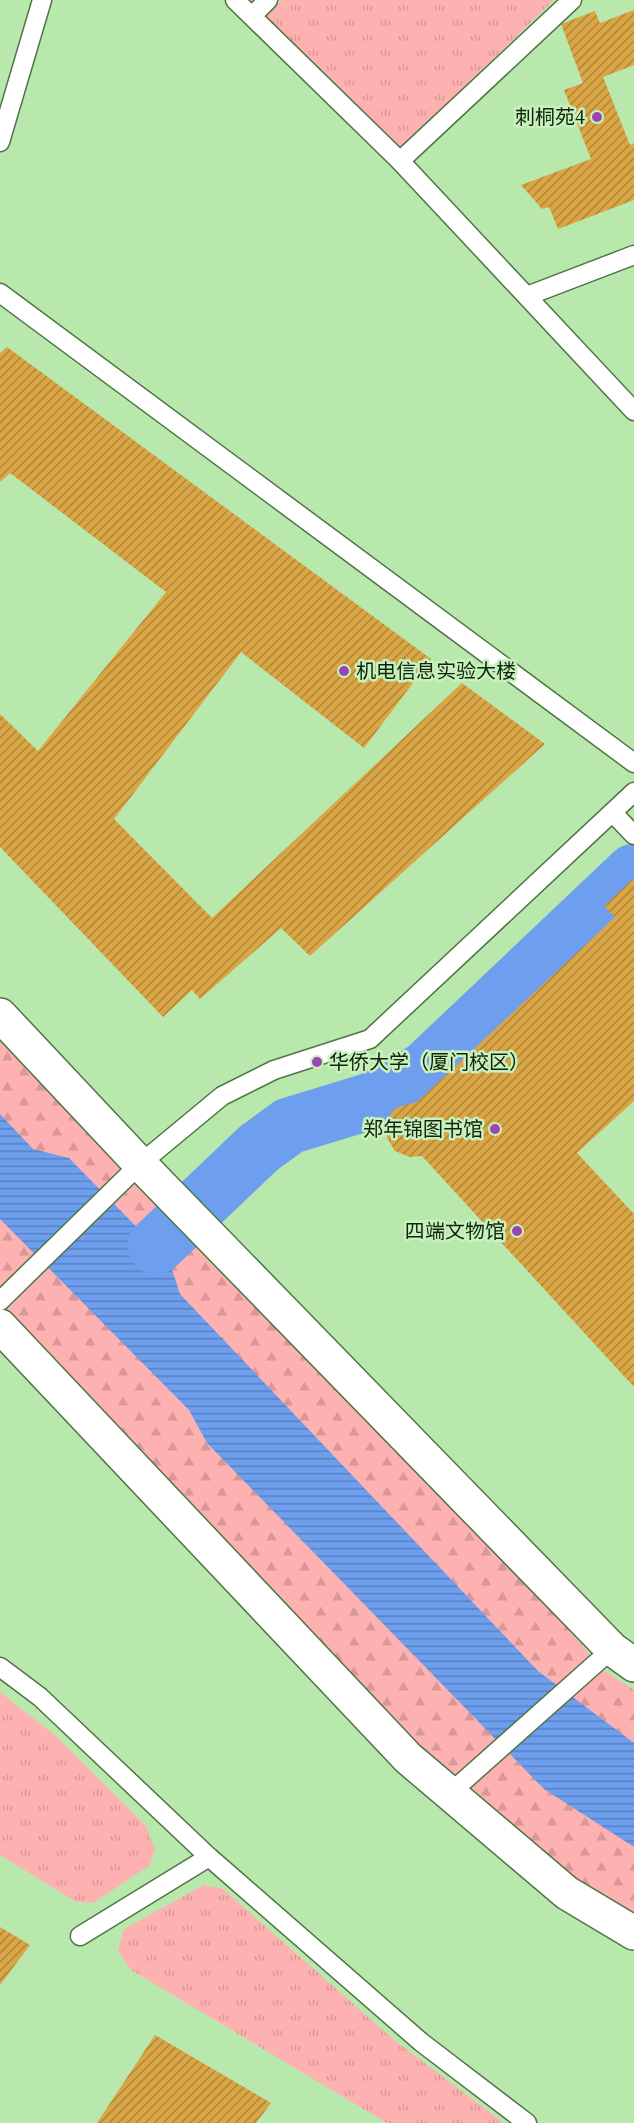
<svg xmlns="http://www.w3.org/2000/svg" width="634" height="2123" font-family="'Source Serif 4','Noto Sans SC',serif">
  <defs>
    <pattern id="grass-tufts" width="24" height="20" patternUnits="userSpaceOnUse" patternTransform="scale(1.5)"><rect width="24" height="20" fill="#feb1b1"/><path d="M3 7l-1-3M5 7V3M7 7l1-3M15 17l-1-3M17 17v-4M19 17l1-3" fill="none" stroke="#d99897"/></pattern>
    <pattern id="forest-firs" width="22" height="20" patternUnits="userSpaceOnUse" patternTransform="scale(1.5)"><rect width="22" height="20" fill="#feb1b1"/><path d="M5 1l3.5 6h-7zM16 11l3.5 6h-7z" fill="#d99897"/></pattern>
    <pattern id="water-rules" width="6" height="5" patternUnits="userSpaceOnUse" patternTransform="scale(1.5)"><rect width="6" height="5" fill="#6e9fee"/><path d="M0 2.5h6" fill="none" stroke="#5981bf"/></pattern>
    <pattern id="building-hatch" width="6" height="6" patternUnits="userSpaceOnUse" patternTransform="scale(1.5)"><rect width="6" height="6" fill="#daa545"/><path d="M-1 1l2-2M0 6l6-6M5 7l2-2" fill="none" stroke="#af8638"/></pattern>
  </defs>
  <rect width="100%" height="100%" fill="#c7f2bd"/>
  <rect fill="#b9e8ad" x="0" y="0" width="634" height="2123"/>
  <g fill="url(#grass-tufts)">
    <path d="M 282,0 L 554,0 L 398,151 L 266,16 Z"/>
    <path d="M 0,1692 L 56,1736 L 146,1826 L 155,1849 L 150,1865 L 93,1903 L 75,1901 L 0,1855 Z"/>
    <path d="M 204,1885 L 223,1889 L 393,2039 L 504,2123 L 387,2123 L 131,1970 L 118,1951 L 124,1929 Z"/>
  </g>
  <path fill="url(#forest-firs)" d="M 0,1030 L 532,1589 L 605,1671 L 634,1690 L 634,1919 L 567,1878 L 418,1746 L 0,1315 Z"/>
  <path fill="url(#water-rules)" d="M 0,1114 L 33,1149 L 69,1158 L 169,1260 L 180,1294 L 538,1671 L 634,1743 L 634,1847 L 544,1789 L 207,1443 L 189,1410 L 0,1219 Z"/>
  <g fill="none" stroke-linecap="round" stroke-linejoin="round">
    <path stroke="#6e9fee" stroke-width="57" d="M 156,1246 L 259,1148 L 289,1126 L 371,1101 L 425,1070 L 634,872"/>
  </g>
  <g fill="url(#building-hatch)">
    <path d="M 634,10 L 634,65 L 603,77 L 630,145 L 634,143 L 634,200 L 558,229 L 549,207 L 542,209 L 521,185 L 591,159 L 564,90 L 583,83 L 561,24 L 595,11 L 600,23 Z"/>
    <path d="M 7,347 L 431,659 L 364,748 L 241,652 L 114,819 L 212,918 L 462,683 L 545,744 L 310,956 L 281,928 L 200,999 L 192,990 L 163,1017 L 0,847 L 0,714 L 38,751 L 166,592 L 10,473 L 0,482 L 0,353 Z"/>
    <path d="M 634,878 L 634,1101 L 577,1153 L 634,1214 L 634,1387 L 422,1156 L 410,1157 L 395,1151 L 387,1138 L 387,1120 L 395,1108 L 417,1102 L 615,917 L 604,906 Z"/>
    <path d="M 0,1927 L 30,1945 L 0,1985 Z"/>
    <path d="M 155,2035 L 271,2103 L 256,2123 L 97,2123 Z"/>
  </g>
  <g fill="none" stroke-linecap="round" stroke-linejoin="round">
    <defs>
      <g id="lane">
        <path d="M 235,0 L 400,161 L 634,411"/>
        <path d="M 252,16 L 268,0"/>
        <path d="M 0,142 L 42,0"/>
        <path d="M 400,161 L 572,0"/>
        <path d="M 0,293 L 634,763"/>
        <path d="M 527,296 L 634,255"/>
        <path d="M 613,813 L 634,835"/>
        <path d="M 0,1301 L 140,1164 L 222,1096 L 274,1070 L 370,1039 L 634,792"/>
        <path d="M 0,1667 L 40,1697 L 209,1857 L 421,2042 L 527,2123"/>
        <path d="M 449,1794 L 612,1649"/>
        <path d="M 80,1936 L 209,1857"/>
      </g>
      <g id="street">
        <path d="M 0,1015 L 140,1164 L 612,1649 L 634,1665"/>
        <path d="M 0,1326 L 408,1758 L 567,1893 L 634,1933"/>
      </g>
    </defs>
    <use href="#lane" stroke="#4f7545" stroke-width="21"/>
    <use href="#street" stroke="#4f7545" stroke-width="36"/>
    <use href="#lane" stroke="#fff" stroke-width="18"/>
    <use href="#street" stroke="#fff" stroke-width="33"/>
  </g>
  <g fill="#9c45b2" stroke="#c7f2bd" stroke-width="2">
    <circle cx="597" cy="117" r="6"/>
    <circle cx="344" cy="671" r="6"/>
    <circle cx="317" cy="1062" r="6"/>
    <circle cx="495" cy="1129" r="6"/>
    <circle cx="517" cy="1231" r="6"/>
  </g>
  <g text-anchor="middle" stroke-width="5" stroke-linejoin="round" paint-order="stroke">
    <g font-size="20" fill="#12220e" stroke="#c7f2bd" text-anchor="end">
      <text x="585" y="124">刺桐苑4</text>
      <text x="356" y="678" text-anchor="start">机电信息实验大楼</text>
      <text x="329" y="1069" text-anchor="start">华侨大学（厦门校区）</text>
      <text x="483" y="1136">郑年锦图书馆</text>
      <text x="505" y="1238">四端文物馆</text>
    </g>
  </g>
</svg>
